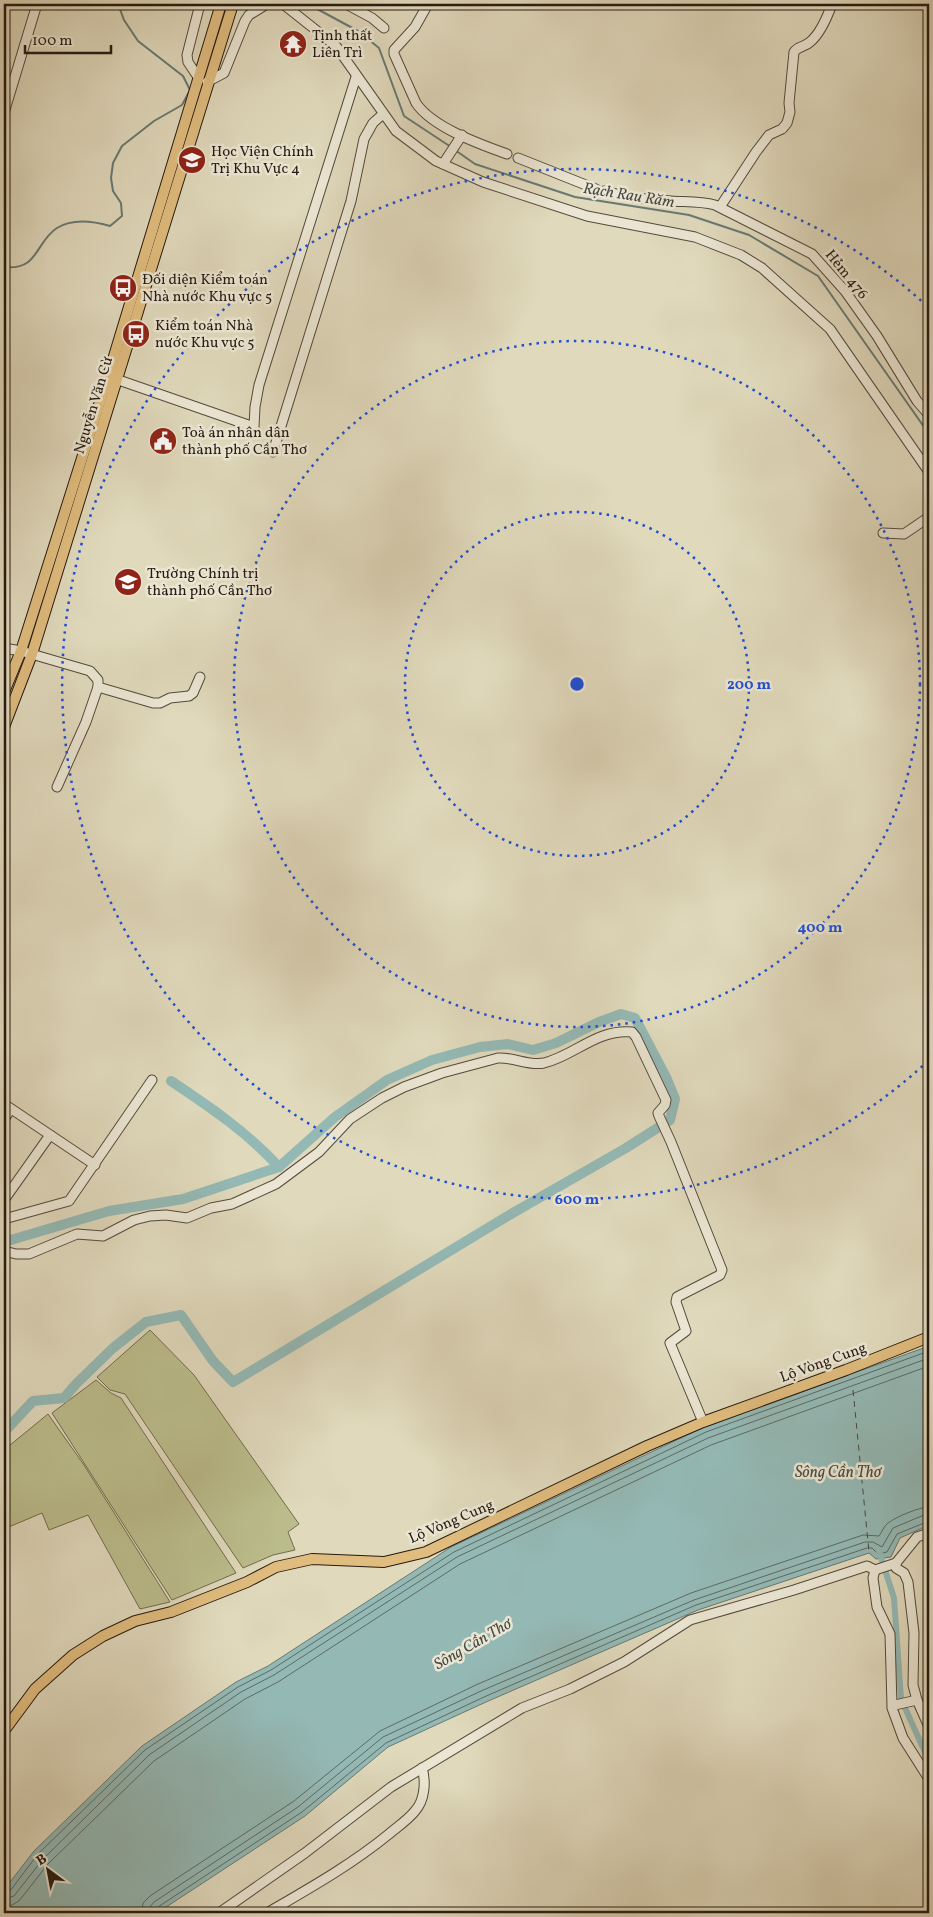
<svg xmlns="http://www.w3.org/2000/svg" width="933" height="1917" font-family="Vollkorn,serif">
  <rect width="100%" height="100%" fill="#e0d9bc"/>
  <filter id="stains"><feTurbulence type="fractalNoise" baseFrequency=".004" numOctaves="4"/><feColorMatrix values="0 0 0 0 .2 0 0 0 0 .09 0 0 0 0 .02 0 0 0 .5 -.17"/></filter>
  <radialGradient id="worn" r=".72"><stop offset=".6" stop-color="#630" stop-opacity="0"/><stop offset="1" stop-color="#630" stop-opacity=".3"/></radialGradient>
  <g fill="#bbbc8b" stroke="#706b4e">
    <path d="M 150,1330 L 194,1375 L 299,1524 L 288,1532 L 295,1550 L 273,1555 L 243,1568 L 125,1394 L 110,1390 L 97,1377 Z"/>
    <path d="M 96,1380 L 111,1393 L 121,1398 L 236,1573 L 172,1600 L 52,1413 Z"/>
    <path d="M 48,1414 L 84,1465 L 170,1602 L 140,1609 L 88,1515 L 49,1530 L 42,1513 L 4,1529 L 4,1450 Z"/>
  </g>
  <path fill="#94b9b5" stroke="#687973" d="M 929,1346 L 929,1525 L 900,1538 L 891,1557 L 876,1559 L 869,1553 L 698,1610 L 486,1702 L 388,1747 L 305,1816 L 157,1913 L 4,1913 L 4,1890 L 34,1851 L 142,1746 L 236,1682 L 268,1666 L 451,1547 L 704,1427 Z"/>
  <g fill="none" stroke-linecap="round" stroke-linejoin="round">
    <g stroke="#5d6a63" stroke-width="1">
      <path d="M 4,1893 L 10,1891 L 38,1854 L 145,1750 L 238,1687 L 271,1670 L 454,1552 L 706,1432 L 929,1351"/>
      <path d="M 4,1899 L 14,1896 L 43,1859 L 149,1755 L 241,1692 L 274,1675 L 457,1557 L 708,1438 L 929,1358"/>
      <path d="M 4,1907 L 12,1905 L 19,1901 L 48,1864 L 154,1761 L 245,1699 L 278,1682 L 460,1564 L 711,1445 L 929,1366"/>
      <path d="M 142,1913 L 143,1903 L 150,1896 L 294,1801 L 380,1731 L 478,1684 L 691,1593 L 863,1535 L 879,1536 C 882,1532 884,1526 888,1523 C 896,1517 919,1507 929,1507"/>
      <path d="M 149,1913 L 150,1907 L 154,1902 L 298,1807 L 383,1737 L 481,1691 L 694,1600 L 865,1542 L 873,1542 L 882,1547 L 893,1528 L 924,1515 L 929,1514"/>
      <path d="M 155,1913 L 158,1907 L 302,1812 L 386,1743 L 484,1697 L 696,1605 L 867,1548 L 872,1548 L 878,1554 L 887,1552 L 897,1534 L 929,1521"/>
    </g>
    <g stroke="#687973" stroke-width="2">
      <path d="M 308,4 L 358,31 L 379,48 L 404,116 L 451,147"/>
      <path d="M 455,150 L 475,164 L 575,197 L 689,215 L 749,235 L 818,276 L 929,434"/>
      <path d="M 4,267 C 39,271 35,242 57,228 C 73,218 93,221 110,226 L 122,216 L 121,203 L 113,191 L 111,178 L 113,163 L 122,146 L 154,121 L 182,105 L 190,90 L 183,76 L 138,41 L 124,20 L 118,4"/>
    </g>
    <path stroke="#94b9b5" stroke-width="6" d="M 879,1551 L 894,1598 L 901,1699 L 929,1761"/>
    <g stroke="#94b9b5" stroke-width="10">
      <path d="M 171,1081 C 210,1107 247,1132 279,1167"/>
      <path d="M 4,1242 L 109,1211 L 183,1199 L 279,1167 L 335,1117 L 387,1080 L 432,1060 L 480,1047 L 508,1044 L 533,1050 L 556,1043 L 599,1022 L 621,1014 L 635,1018 L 666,1077 L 675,1099 L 670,1120 L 626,1148 L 506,1217 L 233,1382 L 213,1361 L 181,1315 L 146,1322 L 113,1348 L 76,1384 L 64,1398 L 33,1401 L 4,1432"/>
    </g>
    <path stroke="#474a42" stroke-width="1" stroke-dasharray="6 5" stroke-linecap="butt" d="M 853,1390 L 869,1552"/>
    <defs>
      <g id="minor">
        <path d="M 283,4 L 336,46 L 396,131 L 436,161 L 483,182 L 587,216 L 695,237 L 741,255 L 762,268 L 830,329 L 929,472"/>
        <path d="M 346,4 L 372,18 L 384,28"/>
        <path d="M 428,4 L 415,27 L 394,50 L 394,54 L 416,103 C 432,127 479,144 507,154"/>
        <path d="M 198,77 L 188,62 L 187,55 L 200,4"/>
        <path d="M 207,82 L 224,73 L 245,21 L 249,15 L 267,4"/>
        <path d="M 4,113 L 37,4"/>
        <path d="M 518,158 L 596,189"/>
        <path d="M 443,164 L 462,135"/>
        <path d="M 604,191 C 626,197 648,200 671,201 C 686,202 700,201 715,205 L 812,254 L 845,291 L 877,336 L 917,401 L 929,415"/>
        <path d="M 720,207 L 756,152 L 769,135 L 782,129 L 787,123 L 790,112 L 789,103 L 794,52 C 798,46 805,47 810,42 C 820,34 828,15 832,4"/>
        <path d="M 110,377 L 254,427 L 255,407 L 259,385 L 356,77"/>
        <path d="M 273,452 L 351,201 L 364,139 L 373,123 L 383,114"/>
        <path d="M 883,533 L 904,534 L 929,517"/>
        <path d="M 4,648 L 21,651 L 90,671 L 98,680 L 98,687 L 86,722 L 57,787"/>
        <path d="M 98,687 L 153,703 L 160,703 L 170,698 L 189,696 L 193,693 L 200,677"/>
        <path d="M 4,1104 L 95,1165"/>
        <path d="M 4,1119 L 11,1109"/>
        <path d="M 4,1200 L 50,1135"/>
        <path d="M 4,1219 L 69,1201 L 152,1080"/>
        <path d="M 4,1251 L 16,1254 L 29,1254 L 77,1234 L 103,1236 L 134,1220 L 150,1216 L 166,1215 L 187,1218 L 211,1208 L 232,1204 L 276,1184 L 319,1152 L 350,1119 L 382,1098 L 404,1087 L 442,1073 L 498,1058 C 514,1057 528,1066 544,1063 C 576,1055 596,1029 632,1032 L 636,1037 L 666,1100 L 665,1105 L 658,1113 L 659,1116 L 671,1142 L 722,1270 L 720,1275 L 677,1297 L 676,1302 L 686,1331 L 670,1343 L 703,1422"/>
        <path d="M 896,1563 L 896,1568 L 904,1573 L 908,1582 L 914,1633 L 913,1685 L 917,1700 L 929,1727"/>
        <path d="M 875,1570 L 873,1578 L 877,1607 L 890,1634 L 892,1706"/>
        <path d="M 917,1700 L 895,1705 L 892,1708 L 903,1738 L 929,1779"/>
        <path d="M 219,1913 L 305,1853 L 391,1787 L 522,1708 L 570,1689 L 624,1662 L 690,1620 L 794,1590 L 867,1566 L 875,1570 L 896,1563 L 917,1537 L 929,1533"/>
        <path d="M 267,1913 C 310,1888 351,1865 389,1834 C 397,1827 408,1820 415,1811 C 425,1800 426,1781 422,1768"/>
      </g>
      <g id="major">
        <path d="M 4,692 L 21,651 L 108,376 L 221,4"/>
        <path d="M 4,727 L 32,654 L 233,4"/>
        <path d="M 4,1731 L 35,1689 L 73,1655 L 103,1636 L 135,1621 L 171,1612 L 247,1582 L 276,1567 L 312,1559 L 384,1562 L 426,1552 L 647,1446 L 703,1422 L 846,1370 L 929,1337"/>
      </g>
    </defs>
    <use href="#minor" stroke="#544a3c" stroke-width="11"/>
    <use href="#major" stroke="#261a11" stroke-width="12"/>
    <use href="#minor" stroke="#ebe6d3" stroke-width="9"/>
    <use href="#major" stroke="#e0bc7e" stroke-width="10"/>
  </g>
  <g fill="none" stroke="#1d4ed8" stroke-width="2.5" stroke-dasharray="2.5 5">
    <circle cx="577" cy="684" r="172"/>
    <circle cx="577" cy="684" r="343"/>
    <path d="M928 1061A515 515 0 1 1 928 307"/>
  </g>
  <defs>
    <symbol id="temple-disc" viewBox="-11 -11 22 22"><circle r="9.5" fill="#8f2418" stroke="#ebe6d3"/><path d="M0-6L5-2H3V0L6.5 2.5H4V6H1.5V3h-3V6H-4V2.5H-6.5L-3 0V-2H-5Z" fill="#fff"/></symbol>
    <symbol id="university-disc" viewBox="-11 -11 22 22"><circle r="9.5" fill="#8f2418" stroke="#ebe6d3"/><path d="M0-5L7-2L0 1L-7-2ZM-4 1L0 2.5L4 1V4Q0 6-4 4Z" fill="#fff"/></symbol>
    <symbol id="bus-disc" viewBox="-11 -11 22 22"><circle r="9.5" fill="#8f2418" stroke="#ebe6d3"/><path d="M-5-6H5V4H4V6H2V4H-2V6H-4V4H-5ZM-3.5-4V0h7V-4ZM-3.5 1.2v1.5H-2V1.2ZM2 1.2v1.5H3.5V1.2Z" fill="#fff"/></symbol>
    <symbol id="civic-disc" viewBox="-11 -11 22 22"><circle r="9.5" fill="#8f2418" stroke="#ebe6d3"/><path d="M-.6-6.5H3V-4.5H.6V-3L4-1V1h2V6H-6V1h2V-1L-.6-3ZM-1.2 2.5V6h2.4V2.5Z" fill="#fff"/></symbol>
  </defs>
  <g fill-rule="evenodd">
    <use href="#temple-disc" x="277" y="28" width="32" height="32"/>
    <use href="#university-disc" x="176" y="144" width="32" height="32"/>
    <use href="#bus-disc" x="107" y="272" width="32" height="32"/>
    <use href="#bus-disc" x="120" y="318" width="32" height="32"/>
    <use href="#civic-disc" x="147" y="425" width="32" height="32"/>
    <use href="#university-disc" x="112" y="566" width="32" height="32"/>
  </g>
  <g text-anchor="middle" stroke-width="5" stroke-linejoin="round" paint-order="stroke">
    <g font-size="15" fill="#261a11" stroke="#ebe6d3" text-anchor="start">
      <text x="312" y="40">Tịnh thất<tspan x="312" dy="17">Liên Trì</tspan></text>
      <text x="211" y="156">Học Viện Chính<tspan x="211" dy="17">Trị Khu Vực 4</tspan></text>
      <text x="142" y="284">Đối diện Kiểm toán<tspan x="142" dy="17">Nhà nước Khu vực 5</tspan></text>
      <text x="155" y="330">Kiểm toán Nhà<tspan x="155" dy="17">nước Khu vực 5</tspan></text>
      <text x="182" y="437">Toà án nhân dân<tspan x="182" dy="17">thành phố Cần Thơ</tspan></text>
      <text x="147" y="578">Trường Chính trị<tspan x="147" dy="17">thành phố Cần Thơ</tspan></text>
    </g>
    <g font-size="15" fill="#261a11" stroke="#ebe6d3">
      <text transform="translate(847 274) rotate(51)" y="5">Hẻm 476</text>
      <text transform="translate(93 405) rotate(-73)" y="5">Nguyễn Văn Cừ</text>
      <text transform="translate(823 1362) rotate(-20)" y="5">Lộ Vòng Cung</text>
      <text transform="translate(451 1521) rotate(-23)" y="5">Lộ Vòng Cung</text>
    </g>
    <g font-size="16" font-style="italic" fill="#474a42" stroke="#ebe6d3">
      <text transform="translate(629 194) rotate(9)" y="6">Rạch Rau Răm</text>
      <text x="838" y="1477">Sông Cần Thơ</text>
      <text transform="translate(472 1643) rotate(-30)" y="6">Sông Cần Thơ</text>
    </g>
  </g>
  <circle cx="577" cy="684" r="8" fill="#1d4ed8" stroke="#ebe6d3" stroke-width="2.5"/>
  <g font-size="15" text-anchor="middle" font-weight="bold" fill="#1d4ed8" stroke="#ebe6d3" stroke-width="5" stroke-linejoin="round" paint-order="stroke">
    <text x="749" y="689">200 m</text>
    <text x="820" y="932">400 m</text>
    <text x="577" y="1204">600 m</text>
  </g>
  <rect width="933" height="1917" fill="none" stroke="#e0d9bc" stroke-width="20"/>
  <rect x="5" y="5" width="923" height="1907" fill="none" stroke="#261a11" stroke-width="2.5"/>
  <rect x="10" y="10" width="913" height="1897" fill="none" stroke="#261a11"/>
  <g transform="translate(48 1870) rotate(328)" stroke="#ebe6d3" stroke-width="4" paint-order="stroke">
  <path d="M0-4L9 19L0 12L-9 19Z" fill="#261a11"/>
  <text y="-8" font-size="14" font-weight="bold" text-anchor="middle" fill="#261a11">B</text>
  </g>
  <path d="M25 45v8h86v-8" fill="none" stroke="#261a11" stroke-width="2.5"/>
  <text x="32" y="45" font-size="15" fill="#261a11" stroke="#ebe6d3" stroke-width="4" paint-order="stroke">100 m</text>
  <rect width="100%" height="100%" filter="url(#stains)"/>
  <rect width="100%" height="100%" fill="url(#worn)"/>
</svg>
